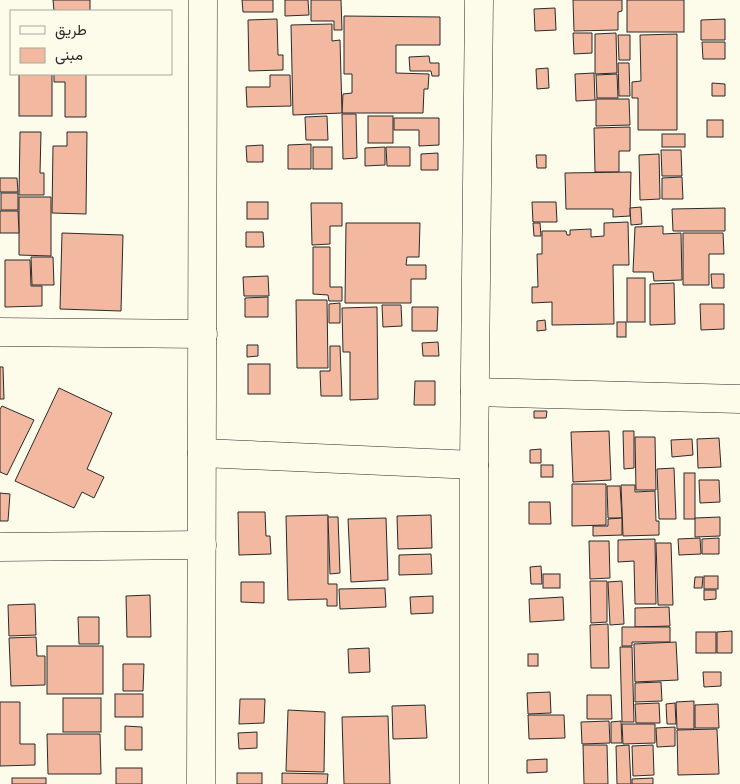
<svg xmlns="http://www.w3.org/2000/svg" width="740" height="784" font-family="Mulish,Vazirmatn,sans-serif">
  <rect width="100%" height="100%" fill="#fdfbea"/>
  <g fill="#f2b8a0" stroke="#2b2b2b">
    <path d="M 53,0 L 90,0 L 90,11 L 54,11 Z"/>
    <path d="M 242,0 L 273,0 L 273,12 L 243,12 Z"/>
    <path d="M 285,0 L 308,0 L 309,15 L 285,16 Z"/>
    <path d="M 311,0 L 341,0 L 342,30 L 334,30 L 334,21 L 311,21 Z"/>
    <path d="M 573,0 L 622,0 L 622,11 L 618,12 L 618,30 L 574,31 Z"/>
    <rect x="627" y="0" width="57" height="32"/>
    <path d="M 555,8 L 556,30 L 535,31 L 534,9 Z"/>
    <path d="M 344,16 L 440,17 L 440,45 L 396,45 L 396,73 L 429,74 L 428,89 L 424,89 L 423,113 L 342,113 L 343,94 L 352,93 L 352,74 L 344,74 Z"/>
    <path d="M 277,19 L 278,55 L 283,55 L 283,70 L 249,71 L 248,20 Z"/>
    <path d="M 725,19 L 725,40 L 701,40 L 701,20 Z"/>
    <path d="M 332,24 L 332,41 L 340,40 L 342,113 L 293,115 L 291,25 Z"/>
    <path d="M 573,33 L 592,33 L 592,53 L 574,54 Z"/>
    <path d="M 616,33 L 617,73 L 595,74 L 595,34 Z"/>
    <path d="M 677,34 L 677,130 L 638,130 L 638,98 L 632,98 L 632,82 L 641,81 L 640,35 Z"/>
    <path d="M 618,35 L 630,35 L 630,60 L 619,60 Z"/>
    <path d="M 702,42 L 725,42 L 725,59 L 703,59 Z"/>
    <path d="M 429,56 L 430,63 L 439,63 L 439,76 L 432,76 L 431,71 L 410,71 L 409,57 Z"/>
    <path d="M 618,63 L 629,63 L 630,96 L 619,96 Z"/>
    <path d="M 548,68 L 549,88 L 537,89 L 536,69 Z"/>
    <path d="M 594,73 L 595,100 L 576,101 L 575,74 Z"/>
    <rect x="19" y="74" width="33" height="42"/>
    <path d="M 54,74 L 86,74 L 86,117 L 65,117 L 65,82 L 54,82 Z"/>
    <path d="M 617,74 L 618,98 L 597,98 L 596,75 Z"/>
    <path d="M 270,75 L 290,75 L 291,106 L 247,107 L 246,87 L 270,87 Z"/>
    <path d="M 712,83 L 725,84 L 725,96 L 712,96 Z"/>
    <path d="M 596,99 L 629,99 L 630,125 L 596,126 Z"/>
    <path d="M 342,114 L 356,114 L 357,158 L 343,159 Z"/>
    <path d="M 327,116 L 328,140 L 306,140 L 305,117 Z"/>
    <rect x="368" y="116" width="25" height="27"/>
    <path d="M 394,118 L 439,118 L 439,145 L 419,146 L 419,130 L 394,130 Z"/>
    <rect x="707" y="120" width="16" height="17"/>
    <path d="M 630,127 L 630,151 L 619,151 L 619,172 L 595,172 L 594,128 Z"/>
    <path d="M 20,132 L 41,132 L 40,173 L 44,173 L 44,195 L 19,195 Z"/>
    <path d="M 67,132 L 87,132 L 86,214 L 52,213 L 53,146 L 67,146 Z"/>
    <rect x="662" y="134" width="23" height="13"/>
    <path d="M 311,144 L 311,169 L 288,169 L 288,145 Z"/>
    <path d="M 263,145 L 263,162 L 247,162 L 246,146 Z"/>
    <rect x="313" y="147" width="19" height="22"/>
    <path d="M 385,147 L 385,165 L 365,166 L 365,148 Z"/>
    <path d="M 386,147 L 410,147 L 410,166 L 387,166 Z"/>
    <path d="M 661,150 L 681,150 L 682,176 L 662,176 Z"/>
    <path d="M 438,153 L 438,170 L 421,170 L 421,154 Z"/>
    <path d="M 659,154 L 660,199 L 640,200 L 639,155 Z"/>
    <path d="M 536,155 L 546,155 L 546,168 L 537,168 Z"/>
    <path d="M 631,172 L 630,216 L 613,217 L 613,209 L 566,209 L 565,173 Z"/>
    <path d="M 682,177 L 683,199 L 662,199 L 662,178 Z"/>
    <path d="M 0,178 L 17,178 L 18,192 L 0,192 Z"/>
    <rect x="1" y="193" width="17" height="17"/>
    <path d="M 19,197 L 51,197 L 51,256 L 19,255 Z"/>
    <rect x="247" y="202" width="21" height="17"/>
    <path d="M 532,202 L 556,202 L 557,222 L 533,222 Z"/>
    <path d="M 311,203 L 342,203 L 342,226 L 330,226 L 330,244 L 312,245 Z"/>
    <path d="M 641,207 L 642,224 L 631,225 L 630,208 Z"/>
    <path d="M 725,208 L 725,231 L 673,231 L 672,209 Z"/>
    <path d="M 0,211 L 18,211 L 19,233 L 0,233 Z"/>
    <path d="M 628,222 L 629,265 L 613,265 L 614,324 L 552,325 L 552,302 L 532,303 L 532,287 L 538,287 L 537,254 L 542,254 L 542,231 L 566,231 L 567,235 L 570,235 L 570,230 L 591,229 L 591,237 L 604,236 L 604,223 Z"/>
    <path d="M 346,223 L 420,223 L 419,257 L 407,257 L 406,265 L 426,265 L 426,279 L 411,279 L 411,303 L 345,303 Z"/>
    <path d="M 533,223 L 540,223 L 541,236 L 534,236 Z"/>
    <path d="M 663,226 L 663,234 L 681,233 L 682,280 L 654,281 L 653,272 L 633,272 L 635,227 Z"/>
    <path d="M 246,232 L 263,232 L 264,247 L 246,247 Z"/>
    <path d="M 62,233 L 123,235 L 121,311 L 60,309 Z"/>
    <path d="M 683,233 L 723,233 L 724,254 L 709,254 L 709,285 L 683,285 Z"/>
    <path d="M 313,247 L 330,247 L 330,287 L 342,287 L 342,301 L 329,301 L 328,295 L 313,294 Z"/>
    <path d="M 31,257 L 53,257 L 54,285 L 32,285 Z"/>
    <path d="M 5,260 L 30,260 L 31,286 L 42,286 L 42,306 L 5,307 Z"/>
    <path d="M 711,274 L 724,274 L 724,288 L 712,288 Z"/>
    <path d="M 268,276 L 269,296 L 244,296 L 243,277 Z"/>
    <rect x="627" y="278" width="18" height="44"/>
    <path d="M 674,283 L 675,324 L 650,325 L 650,284 Z"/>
    <path d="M 268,297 L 268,317 L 245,317 L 245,298 Z"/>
    <path d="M 296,300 L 327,300 L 328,368 L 297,368 Z"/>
    <path d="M 340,303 L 340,323 L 329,323 L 329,304 Z"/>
    <path d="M 700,304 L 724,304 L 724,329 L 701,330 Z"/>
    <path d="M 382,305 L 401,305 L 402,326 L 383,327 Z"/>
    <path d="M 377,307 L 378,399 L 350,400 L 350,352 L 343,352 L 342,308 Z"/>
    <path d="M 412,307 L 438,307 L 437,331 L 412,331 Z"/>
    <path d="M 545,320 L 546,330 L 537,331 L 537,321 Z"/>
    <rect x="617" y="322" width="9" height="15"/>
    <path d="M 438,342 L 439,356 L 423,356 L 422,343 Z"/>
    <path d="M 247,345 L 258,345 L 258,356 L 247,357 Z"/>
    <path d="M 330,346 L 340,346 L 342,396 L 321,396 L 320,371 L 330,371 Z"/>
    <rect x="248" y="364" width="22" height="30"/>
    <path d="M 0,367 L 3,367 L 4,399 L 0,399 Z"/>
    <path d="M 415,381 L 435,381 L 435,405 L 414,405 Z"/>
    <path d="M 59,388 L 112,413 L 87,469 L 104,477 L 94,498 L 82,492 L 74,508 L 15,481 Z"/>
    <path d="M 2,406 L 34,420 L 7,475 L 0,472 L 0,409 Z"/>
    <path d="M 534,411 L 547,411 L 546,418 L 534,418 Z"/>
    <path d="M 609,431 L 611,480 L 573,482 L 571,432 Z"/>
    <path d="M 623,431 L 634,431 L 634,468 L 624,469 Z"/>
    <path d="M 635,437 L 655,437 L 656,490 L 636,490 Z"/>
    <path d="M 719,438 L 721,467 L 698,468 L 697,439 Z"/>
    <path d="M 692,439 L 693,455 L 672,457 L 671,440 Z"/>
    <path d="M 541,449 L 541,463 L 530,463 L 530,450 Z"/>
    <rect x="541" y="465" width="12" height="12"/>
    <path d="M 674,468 L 676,519 L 659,519 L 657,469 Z"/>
    <rect x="684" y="473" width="11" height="46"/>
    <path d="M 699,480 L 719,480 L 720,502 L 700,503 Z"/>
    <path d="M 572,484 L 606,484 L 606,525 L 572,526 Z"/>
    <path d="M 621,485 L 635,485 L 635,492 L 655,491 L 656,521 L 659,521 L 659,535 L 623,536 Z"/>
    <path d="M 607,486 L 620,486 L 622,518 L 608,518 Z"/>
    <path d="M 0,493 L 10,494 L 8,521 L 0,521 Z"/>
    <path d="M 529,502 L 550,502 L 551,524 L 529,524 Z"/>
    <path d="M 238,512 L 265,512 L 266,536 L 270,536 L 271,554 L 239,555 Z"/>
    <path d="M 328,515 L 328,584 L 337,584 L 337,606 L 327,606 L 327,599 L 288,600 L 286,516 Z"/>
    <path d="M 431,515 L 432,548 L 398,549 L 397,516 Z"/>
    <path d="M 328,517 L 338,517 L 340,573 L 330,574 Z"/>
    <path d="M 720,517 L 720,536 L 695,537 L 695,518 Z"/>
    <path d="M 386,518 L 388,580 L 351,582 L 348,519 Z"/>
    <path d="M 622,518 L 622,535 L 593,536 L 593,526 L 608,526 L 608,519 Z"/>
    <path d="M 700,538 L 701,554 L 679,555 L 678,539 Z"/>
    <path d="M 719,538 L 719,554 L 702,554 L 702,539 Z"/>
    <path d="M 655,539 L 656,604 L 635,604 L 634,561 L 618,562 L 618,540 Z"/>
    <path d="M 589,541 L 609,541 L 610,578 L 590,579 Z"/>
    <path d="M 656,543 L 671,543 L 673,605 L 658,605 Z"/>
    <path d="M 431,554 L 432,574 L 399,575 L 399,555 Z"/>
    <path d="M 541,566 L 542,584 L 531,584 L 530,567 Z"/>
    <rect x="543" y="574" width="17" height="14"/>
    <rect x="704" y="576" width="14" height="13"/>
    <path d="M 695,577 L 703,577 L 702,588 L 694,588 Z"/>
    <path d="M 590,581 L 607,581 L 607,622 L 591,623 Z"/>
    <path d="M 622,581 L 624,624 L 610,625 L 608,582 Z"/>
    <path d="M 241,582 L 264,582 L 264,603 L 241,602 Z"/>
    <path d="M 385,588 L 386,607 L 340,609 L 339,589 Z"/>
    <path d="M 704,590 L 716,590 L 716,599 L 704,600 Z"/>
    <path d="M 150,595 L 151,637 L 127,637 L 126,596 Z"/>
    <path d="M 433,596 L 433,613 L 411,614 L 410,597 Z"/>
    <path d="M 563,597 L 564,620 L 530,622 L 529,599 Z"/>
    <path d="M 35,604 L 36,635 L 9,636 L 8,605 Z"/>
    <path d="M 669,607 L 670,626 L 635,627 L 635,608 Z"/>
    <path d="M 78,617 L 99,617 L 99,644 L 79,644 Z"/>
    <path d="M 608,624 L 609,668 L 591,668 L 590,625 Z"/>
    <path d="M 622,627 L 670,627 L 670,642 L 632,642 L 632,646 L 622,646 Z"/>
    <path d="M 732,631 L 732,653 L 717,653 L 717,632 Z"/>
    <rect x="696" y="632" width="20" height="21"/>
    <path d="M 36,637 L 37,656 L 45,656 L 45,685 L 11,686 L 9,638 Z"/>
    <path d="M 676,642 L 678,680 L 635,682 L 634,644 Z"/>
    <rect x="47" y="646" width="56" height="48"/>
    <path d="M 620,647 L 632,647 L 634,722 L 622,722 Z"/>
    <path d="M 369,648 L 370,672 L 349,673 L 348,649 Z"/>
    <rect x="528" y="654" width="10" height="12"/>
    <path d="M 123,664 L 144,664 L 143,691 L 123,691 Z"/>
    <path d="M 703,672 L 721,672 L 721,686 L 704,687 Z"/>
    <path d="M 661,682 L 662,701 L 635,702 L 635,683 Z"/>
    <path d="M 550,692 L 551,713 L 528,714 L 527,693 Z"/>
    <rect x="115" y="694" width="28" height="23"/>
    <path d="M 587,695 L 611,695 L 612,719 L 587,719 Z"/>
    <rect x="63" y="698" width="38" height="34"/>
    <path d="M 240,699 L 265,699 L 264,723 L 239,724 Z"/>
    <path d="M 694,701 L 694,729 L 677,729 L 676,702 Z"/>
    <path d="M 0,702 L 20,702 L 20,744 L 35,744 L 35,765 L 0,766 Z"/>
    <path d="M 659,703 L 660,723 L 636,723 L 635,704 Z"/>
    <path d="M 675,703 L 676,724 L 667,724 L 666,704 Z"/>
    <path d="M 718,704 L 719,728 L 695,728 L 695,705 Z"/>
    <path d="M 425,705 L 427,738 L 393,739 L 392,706 Z"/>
    <path d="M 288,710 L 325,712 L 324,772 L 286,771 Z"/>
    <path d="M 528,715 L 564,715 L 565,738 L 529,739 Z"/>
    <path d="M 388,716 L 390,784 L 344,784 L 342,717 Z"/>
    <path d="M 609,721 L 610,743 L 582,744 L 581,722 Z"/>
    <path d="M 621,721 L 622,743 L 611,743 L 611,722 Z"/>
    <path d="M 622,724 L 655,724 L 655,743 L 623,744 Z"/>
    <path d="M 125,726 L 142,727 L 142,750 L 125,750 Z"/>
    <path d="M 675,727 L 675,746 L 657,747 L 656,728 Z"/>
    <path d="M 717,729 L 719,774 L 678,775 L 677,730 Z"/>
    <path d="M 257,732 L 257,748 L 239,749 L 238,733 Z"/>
    <path d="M 47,734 L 100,734 L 101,774 L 48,774 Z"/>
    <path d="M 583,745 L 607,745 L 608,784 L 584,784 Z"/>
    <path d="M 629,745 L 631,784 L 617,784 L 616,746 Z"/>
    <path d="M 653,745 L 654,775 L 633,776 L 632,746 Z"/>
    <path d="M 547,759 L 547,772 L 527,773 L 527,760 Z"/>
    <rect x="116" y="768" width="26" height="16"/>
    <rect x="237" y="773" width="25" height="11"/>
    <path d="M 282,773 L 328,774 L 327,784 L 282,784 Z"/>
    <rect x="12" y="778" width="34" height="6"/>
    <path d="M 653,778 L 653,784 L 632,784 L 632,779 Z"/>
  </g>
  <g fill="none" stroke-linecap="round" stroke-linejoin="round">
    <defs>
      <g id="street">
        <path d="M 0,332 L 203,334"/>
        <path d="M 475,392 L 740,399"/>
        <path d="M 202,453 L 474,465"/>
        <path d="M 0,547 L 202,545"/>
        <path d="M 201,784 L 203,0"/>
        <path d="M 474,784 L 474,465 L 479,0"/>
      </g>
    </defs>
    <use href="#street" stroke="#2b2b2b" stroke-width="29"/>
    <use href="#street" stroke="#fdfbea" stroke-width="28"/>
  </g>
  <rect x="10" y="10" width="162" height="65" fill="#fdfbea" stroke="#a9a89e"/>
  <rect x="20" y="26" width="25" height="8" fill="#fdfbea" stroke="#a9a89e"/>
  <text x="55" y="35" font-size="15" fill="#2b2b2b">طريق</text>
  <rect x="20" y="48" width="25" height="15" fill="#f2b8a0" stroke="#a9a89e"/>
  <text x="55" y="60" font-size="15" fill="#2b2b2b">مبنى</text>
</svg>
